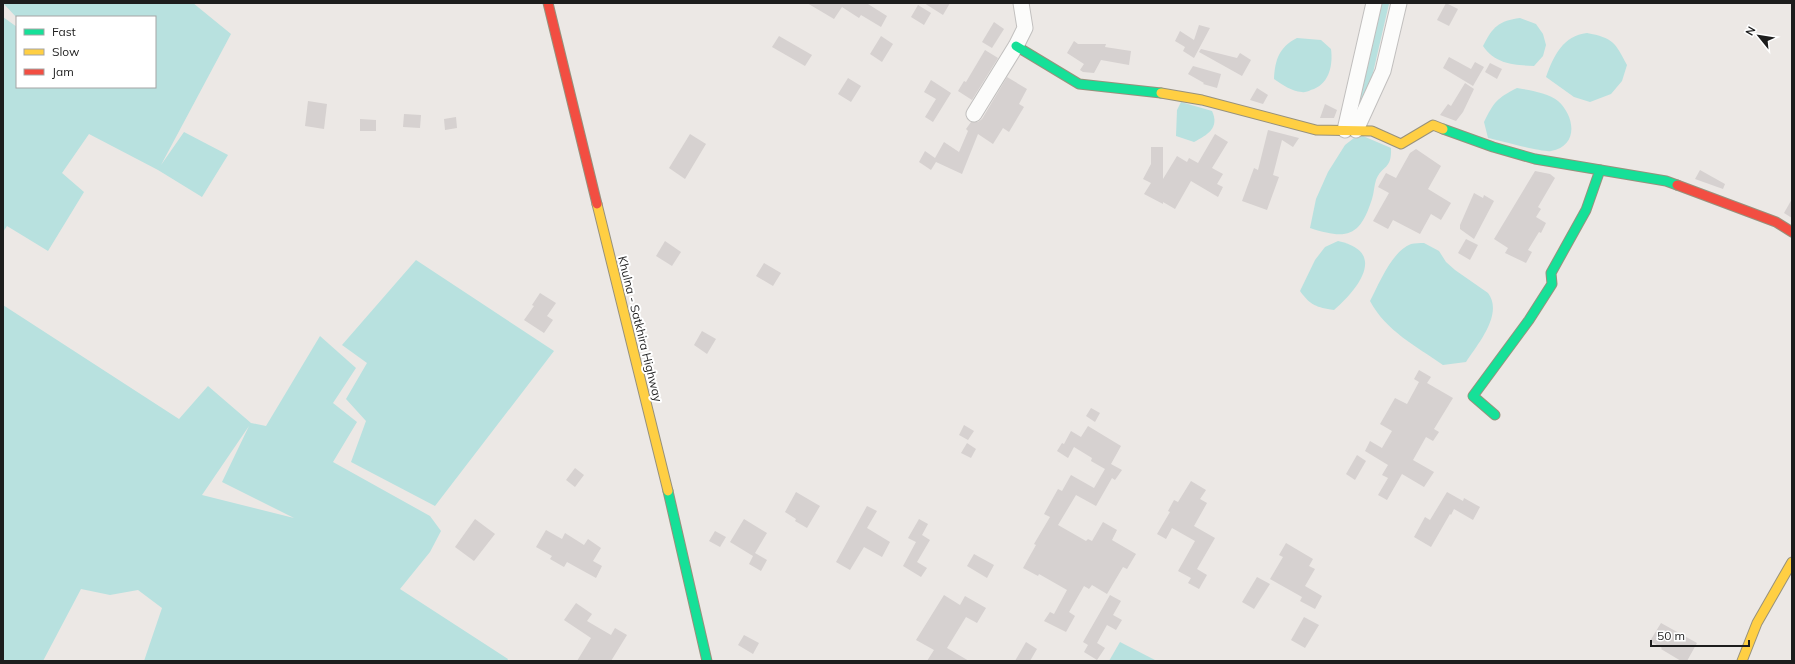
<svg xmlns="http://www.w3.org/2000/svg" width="1795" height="664" font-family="Mulish,sans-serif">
  <rect width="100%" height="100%" fill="#ece8e5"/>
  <g fill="#b8e1df" fill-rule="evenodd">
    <path d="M 3,3 L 193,3 L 231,34 L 161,165 L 184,132 L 228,155 L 202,197 L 158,170 L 89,134 L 62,173 L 84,192 L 48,251 L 7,226 L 3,232 L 3,17 L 17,27 L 17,87 L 155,87 L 155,17 L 17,18 Z"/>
    <path d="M 1520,18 L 1536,24 L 1543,34 L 1546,45 L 1543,56 L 1534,66 C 1514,65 1495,64 1483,46 C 1493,26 1499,21 1520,18 Z"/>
    <path d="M 1587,33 C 1613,38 1615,42 1627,65 L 1622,81 L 1611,94 L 1590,102 L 1574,97 L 1546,77 C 1554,55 1563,36 1587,33 Z"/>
    <path d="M 1297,38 L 1321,40 L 1331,49 C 1333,64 1330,82 1314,89 C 1310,90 1306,93 1302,92 C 1291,91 1283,85 1274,79 C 1275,60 1279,47 1297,38 Z"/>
    <path d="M 1517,88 C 1529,90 1549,93 1558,101 C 1575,116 1579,146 1551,151 C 1544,153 1498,140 1488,138 L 1484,122 C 1494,102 1497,98 1517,88 Z"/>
    <path d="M 1181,102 L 1212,111 C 1220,128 1207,135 1194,142 L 1176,136 L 1177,110 Z"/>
    <path d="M 1363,136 L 1391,148 C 1392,170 1382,165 1376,180 C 1374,186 1374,193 1372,199 C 1360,237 1347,240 1310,228 L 1316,199 L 1328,172 L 1345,145 L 1354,138 Z"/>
    <path d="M 1338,241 C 1388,252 1358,289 1334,310 C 1316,307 1311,306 1300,291 L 1315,260 L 1325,247 Z"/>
    <path d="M 1424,243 L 1439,251 L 1446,262 L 1455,270 L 1488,293 C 1504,314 1477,345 1466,362 L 1443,365 C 1416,346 1386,331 1370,301 C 1379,284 1392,251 1411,244 C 1415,243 1420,243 1424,243 Z"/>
    <path d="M 416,260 L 554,351 L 435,506 L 351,462 L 366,421 L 346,399 L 367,363 L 342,345 Z"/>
    <path d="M 3,305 L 179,419 L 208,386 L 251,423 L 266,426 L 320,336 L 356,368 L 333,403 L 357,422 L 333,462 L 430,516 L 441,531 L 430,552 L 400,589 L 508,659 L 507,661 L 144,661 L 162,608 L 138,590 L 110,595 L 81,589 L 43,661 L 3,661 ZM 249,426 L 222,482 L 294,518 L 202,495 Z"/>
    <path d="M 1120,642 L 1155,660 L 1155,661 L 1109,661 Z"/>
  </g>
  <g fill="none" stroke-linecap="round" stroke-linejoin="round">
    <path stroke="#b8e1df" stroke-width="14" d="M 1360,98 L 1382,3"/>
  </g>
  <g fill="#d6d1d0">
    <path d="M 807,3 L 868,3 L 868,4 L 887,16 L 881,27 L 861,15 L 859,18 L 842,7 L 834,19 Z"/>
    <path d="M 924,3 L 950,3 L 943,15 Z"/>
    <path d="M 1446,3 L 1458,9 L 1449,26 L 1437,20 Z"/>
    <path d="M 918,5 L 931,13 L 924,25 L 911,17 Z"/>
    <path d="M 994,22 L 1004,29 L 992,48 L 982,42 Z"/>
    <path d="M 1199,25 L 1210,28 L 1194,58 L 1183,51 L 1185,47 L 1175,41 L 1180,31 L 1194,40 Z"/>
    <path d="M 779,36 L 812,55 L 805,66 L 772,47 Z"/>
    <path d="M 881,36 L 893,44 L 882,62 L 870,54 Z"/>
    <path d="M 1074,41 L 1078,44 L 1106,44 L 1105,47 L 1131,51 L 1129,65 L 1101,60 L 1094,73 L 1083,72 L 1080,70 L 1084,64 L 1067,53 Z"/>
    <path d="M 1201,49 L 1237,58 L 1240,53 L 1251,60 L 1242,76 L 1199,52 Z"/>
    <path d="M 985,50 L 998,58 L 972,100 L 958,91 L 964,81 L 966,82 Z"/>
    <path d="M 1449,57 L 1471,69 L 1475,62 L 1484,67 L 1473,86 L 1443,68 Z"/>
    <path d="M 1490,63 L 1502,69 L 1497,79 L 1485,72 Z"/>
    <path d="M 1193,66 L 1221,74 L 1217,88 L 1203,84 L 1204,83 L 1188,74 Z"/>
    <path d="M 1007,77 L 1027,89 L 1019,104 L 1024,107 L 1009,132 L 1003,128 L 993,144 L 978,134 L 962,174 L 936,162 L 931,170 L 919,162 L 925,151 L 935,158 L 944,142 L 959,152 L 968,131 L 966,129 L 971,122 L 978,122 L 982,119 Z"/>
    <path d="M 848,78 L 861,86 L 851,102 L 838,94 Z"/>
    <path d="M 931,80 L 951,93 L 933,122 L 925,117 L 936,99 L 924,92 Z"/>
    <path d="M 1465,83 L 1474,89 L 1463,112 L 1456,121 L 1440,115 L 1448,104 L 1451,106 Z"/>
    <path d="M 1257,88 L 1268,95 L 1263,104 L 1250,100 Z"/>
    <path d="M 308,101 L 327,104 L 324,129 L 305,126 Z"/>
    <path d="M 1325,104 L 1337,110 L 1334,118 L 1320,118 Z"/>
    <path d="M 404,114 L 421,115 L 420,128 L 403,127 Z"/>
    <path d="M 456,117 L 457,128 L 445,130 L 444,119 Z"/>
    <path d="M 360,119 L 376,120 L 376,131 L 360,131 Z"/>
    <path d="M 1268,130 L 1299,138 L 1293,147 L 1282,140 L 1273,175 L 1279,177 L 1267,210 L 1242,201 L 1254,168 L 1258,170 Z"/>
    <path d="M 690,134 L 706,144 L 685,179 L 669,168 Z"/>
    <path d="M 1215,134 L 1228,142 L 1212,168 L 1223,174 L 1217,184 L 1223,187 L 1218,197 L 1191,181 L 1175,209 L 1163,202 L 1163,204 L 1144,194 L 1151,183 L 1143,179 L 1151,164 L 1151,147 L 1163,147 L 1163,179 L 1177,156 L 1187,162 L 1189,158 L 1198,163 Z"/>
    <path d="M 1416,149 L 1441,166 L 1428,189 L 1451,203 L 1441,220 L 1431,214 L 1420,234 L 1393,220 L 1388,229 L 1373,221 L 1389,193 L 1378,187 L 1386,173 L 1396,178 L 1410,153 Z"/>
    <path d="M 1700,170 L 1725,184 L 1723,189 L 1695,179 Z"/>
    <path d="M 1535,171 L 1550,174 L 1555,178 L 1538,207 L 1541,209 L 1536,217 L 1546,223 L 1541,233 L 1539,232 L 1528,250 L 1532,252 L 1526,263 L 1505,253 L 1508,248 L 1494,239 Z"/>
    <path d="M 1474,193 L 1483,198 L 1484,195 L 1494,201 L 1474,239 L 1460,229 L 1460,225 Z"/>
    <path d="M 1792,199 L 1792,218 L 1784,213 Z"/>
    <path d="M 1466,239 L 1478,245 L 1470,260 L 1458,253 Z"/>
    <path d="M 665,241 L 681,252 L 672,266 L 656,256 Z"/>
    <path d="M 764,263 L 781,273 L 773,286 L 756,276 Z"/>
    <path d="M 540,293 L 556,303 L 547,316 L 553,320 L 544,333 L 524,320 L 534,306 L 532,305 Z"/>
    <path d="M 702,331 L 716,339 L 707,354 L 694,345 Z"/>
    <path d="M 1419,370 L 1431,377 L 1427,383 L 1453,398 L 1434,429 L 1439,432 L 1433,441 L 1426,437 L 1413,460 L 1434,472 L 1424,487 L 1402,474 L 1387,500 L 1378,495 L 1388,478 L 1382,475 L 1388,465 L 1365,451 L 1370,441 L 1382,448 L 1392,431 L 1380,424 L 1395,398 L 1407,404 L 1419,382 L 1414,379 Z"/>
    <path d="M 1091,408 L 1100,413 L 1095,422 L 1086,416 Z"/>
    <path d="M 964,425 L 974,431 L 968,440 L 959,435 Z"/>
    <path d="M 1088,426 L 1121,446 L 1111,464 L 1122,470 L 1115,480 L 1112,478 L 1096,506 L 1076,495 L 1058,525 L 1086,541 L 1088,539 L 1092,541 L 1103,522 L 1117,530 L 1112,540 L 1136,554 L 1127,569 L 1123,567 L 1107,594 L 1092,585 L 1089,589 L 1084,586 L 1069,612 L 1075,616 L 1066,632 L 1044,621 L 1050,612 L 1054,614 L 1067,590 L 1039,574 L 1038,576 L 1023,568 L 1036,545 L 1034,544 L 1050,517 L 1044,514 L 1058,489 L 1062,491 L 1071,475 L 1094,488 L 1105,469 L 1091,461 L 1092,458 L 1074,447 L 1068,458 L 1057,451 L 1062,443 L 1064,444 L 1071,431 L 1081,437 Z"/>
    <path d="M 967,443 L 976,449 L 971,458 L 961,453 Z"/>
    <path d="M 1357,455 L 1366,461 L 1355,480 L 1346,474 Z"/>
    <path d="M 575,468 L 584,475 L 575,487 L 566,480 Z"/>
    <path d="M 1191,481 L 1206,490 L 1200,499 L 1207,503 L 1194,526 L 1215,538 L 1197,569 L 1207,575 L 1199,589 L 1188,583 L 1191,578 L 1178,571 L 1195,541 L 1172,528 L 1166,539 L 1157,534 L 1170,512 L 1168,511 L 1174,500 L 1178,502 Z"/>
    <path d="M 796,492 L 820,506 L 807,528 L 795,521 L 796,519 L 785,512 Z"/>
    <path d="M 1447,492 L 1463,501 L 1464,498 L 1480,507 L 1473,520 L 1454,509 L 1451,515 L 1450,514 L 1431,547 L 1414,537 L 1425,517 L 1430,520 Z"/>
    <path d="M 867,506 L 877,511 L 867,528 L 890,542 L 882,557 L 864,547 L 850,570 L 836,562 Z"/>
    <path d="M 475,519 L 495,534 L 474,561 L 455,547 Z"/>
    <path d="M 744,519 L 767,533 L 755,553 L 767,560 L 761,571 L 749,564 L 753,556 L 730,542 Z"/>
    <path d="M 919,519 L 928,524 L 922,535 L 930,540 L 917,562 L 927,568 L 921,577 L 903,566 L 916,542 L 908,538 Z"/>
    <path d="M 546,530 L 562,539 L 565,533 L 584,545 L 588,539 L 601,548 L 593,561 L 602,566 L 596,578 L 567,562 L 564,567 L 550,559 L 552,556 L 536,547 Z"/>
    <path d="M 715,531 L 726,537 L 720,547 L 709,541 Z"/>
    <path d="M 1286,543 L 1313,559 L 1309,566 L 1315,569 L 1305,586 L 1322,596 L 1315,609 L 1300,601 L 1302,597 L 1270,579 L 1283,557 L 1279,555 Z"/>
    <path d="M 974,554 L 994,565 L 987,578 L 967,566 Z"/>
    <path d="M 1257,577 L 1270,584 L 1254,609 L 1242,602 Z"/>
    <path d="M 944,595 L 960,605 L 965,596 L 986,608 L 977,623 L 966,617 L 947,648 L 969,661 L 927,661 L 934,650 L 916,640 Z"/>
    <path d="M 1110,595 L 1121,601 L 1113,615 L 1122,620 L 1116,630 L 1107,625 L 1097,643 L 1105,648 L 1097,660 L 1084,652 L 1088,645 L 1083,642 Z"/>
    <path d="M 576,603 L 592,614 L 587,621 L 611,635 L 615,628 L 627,635 L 611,661 L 577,661 L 591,638 L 564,620 Z"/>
    <path d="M 1304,617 L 1319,625 L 1305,648 L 1291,640 Z"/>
    <path d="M 1661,623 L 1697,643 L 1687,661 L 1681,661 L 1661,649 L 1662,648 L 1650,641 Z"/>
    <path d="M 744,635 L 759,643 L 753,654 L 738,645 Z"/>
    <path d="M 1026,642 L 1037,649 L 1030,661 L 1015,661 Z"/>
  </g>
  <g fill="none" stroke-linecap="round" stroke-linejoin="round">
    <defs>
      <g id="street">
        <path d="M 974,114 L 1016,46 L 1025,28 L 1021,3"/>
        <path d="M 1345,130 L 1374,3"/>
        <path d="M 1356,130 L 1383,71 L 1399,3"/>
      </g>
      <g id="fast">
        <path d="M 1016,46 L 1079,84 L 1161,93"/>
        <path d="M 1443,129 L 1493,147 L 1535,159 L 1666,181 L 1677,185"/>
        <path d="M 1495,415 L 1473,396 L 1529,320 L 1552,284 L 1551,273 L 1586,210 L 1600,170"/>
        <path d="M 668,491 L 707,661"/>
      </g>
      <g id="slow">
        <path d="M 1161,93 L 1202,100 L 1316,130 L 1372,131 L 1401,144 L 1433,125 L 1443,129"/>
        <path d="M 597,204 L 668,491"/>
        <path d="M 1742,661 L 1757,623 L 1792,562"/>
      </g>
      <g id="jam">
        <path d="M 548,3 L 597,204"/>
        <path d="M 1677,185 L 1776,222 L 1792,232"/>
      </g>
    </defs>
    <use href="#street" stroke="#c1bfbe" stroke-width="17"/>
    <use href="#fast" stroke="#97917c" stroke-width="11"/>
    <use href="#slow" stroke="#97917c" stroke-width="11"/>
    <use href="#jam" stroke="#97917c" stroke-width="11"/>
    <use href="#street" stroke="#fcfcfb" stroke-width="15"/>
    <use href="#fast" stroke="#16e098" stroke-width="9"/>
    <use href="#slow" stroke="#ffcf43" stroke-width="9"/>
    <use href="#jam" stroke="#f24e42" stroke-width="9"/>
  </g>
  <g text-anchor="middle" stroke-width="4" stroke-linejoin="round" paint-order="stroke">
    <g font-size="12" fill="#1d1d1d" stroke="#fff">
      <text transform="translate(640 329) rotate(76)" y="4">Khulna - Satkhira Highway</text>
    </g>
  </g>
  <rect width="1795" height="664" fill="none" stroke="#1d1d1d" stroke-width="8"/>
  <rect x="16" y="16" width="140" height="72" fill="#ffffff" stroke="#a5a5a5"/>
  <rect x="24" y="29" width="20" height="6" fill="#16e098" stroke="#a5a5a5"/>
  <text x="52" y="36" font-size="12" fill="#1d1d1d">Fast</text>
  <rect x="24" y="49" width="20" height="6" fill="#ffcf43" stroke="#a5a5a5"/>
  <text x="52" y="56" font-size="12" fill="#1d1d1d">Slow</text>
  <rect x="24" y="69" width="20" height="6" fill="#f24e42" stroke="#a5a5a5"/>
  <text x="52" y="76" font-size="12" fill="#1d1d1d">Jam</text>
  <g transform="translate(1759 36) rotate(300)" stroke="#ffffff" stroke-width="3" paint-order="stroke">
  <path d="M0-3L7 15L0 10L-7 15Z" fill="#1d1d1d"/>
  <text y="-6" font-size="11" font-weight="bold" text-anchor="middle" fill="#1d1d1d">N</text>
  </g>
  <path d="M1651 640v6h98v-6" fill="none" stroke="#1d1d1d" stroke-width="2"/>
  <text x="1657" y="640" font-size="12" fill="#1d1d1d" stroke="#ffffff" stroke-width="3" paint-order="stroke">50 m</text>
</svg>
